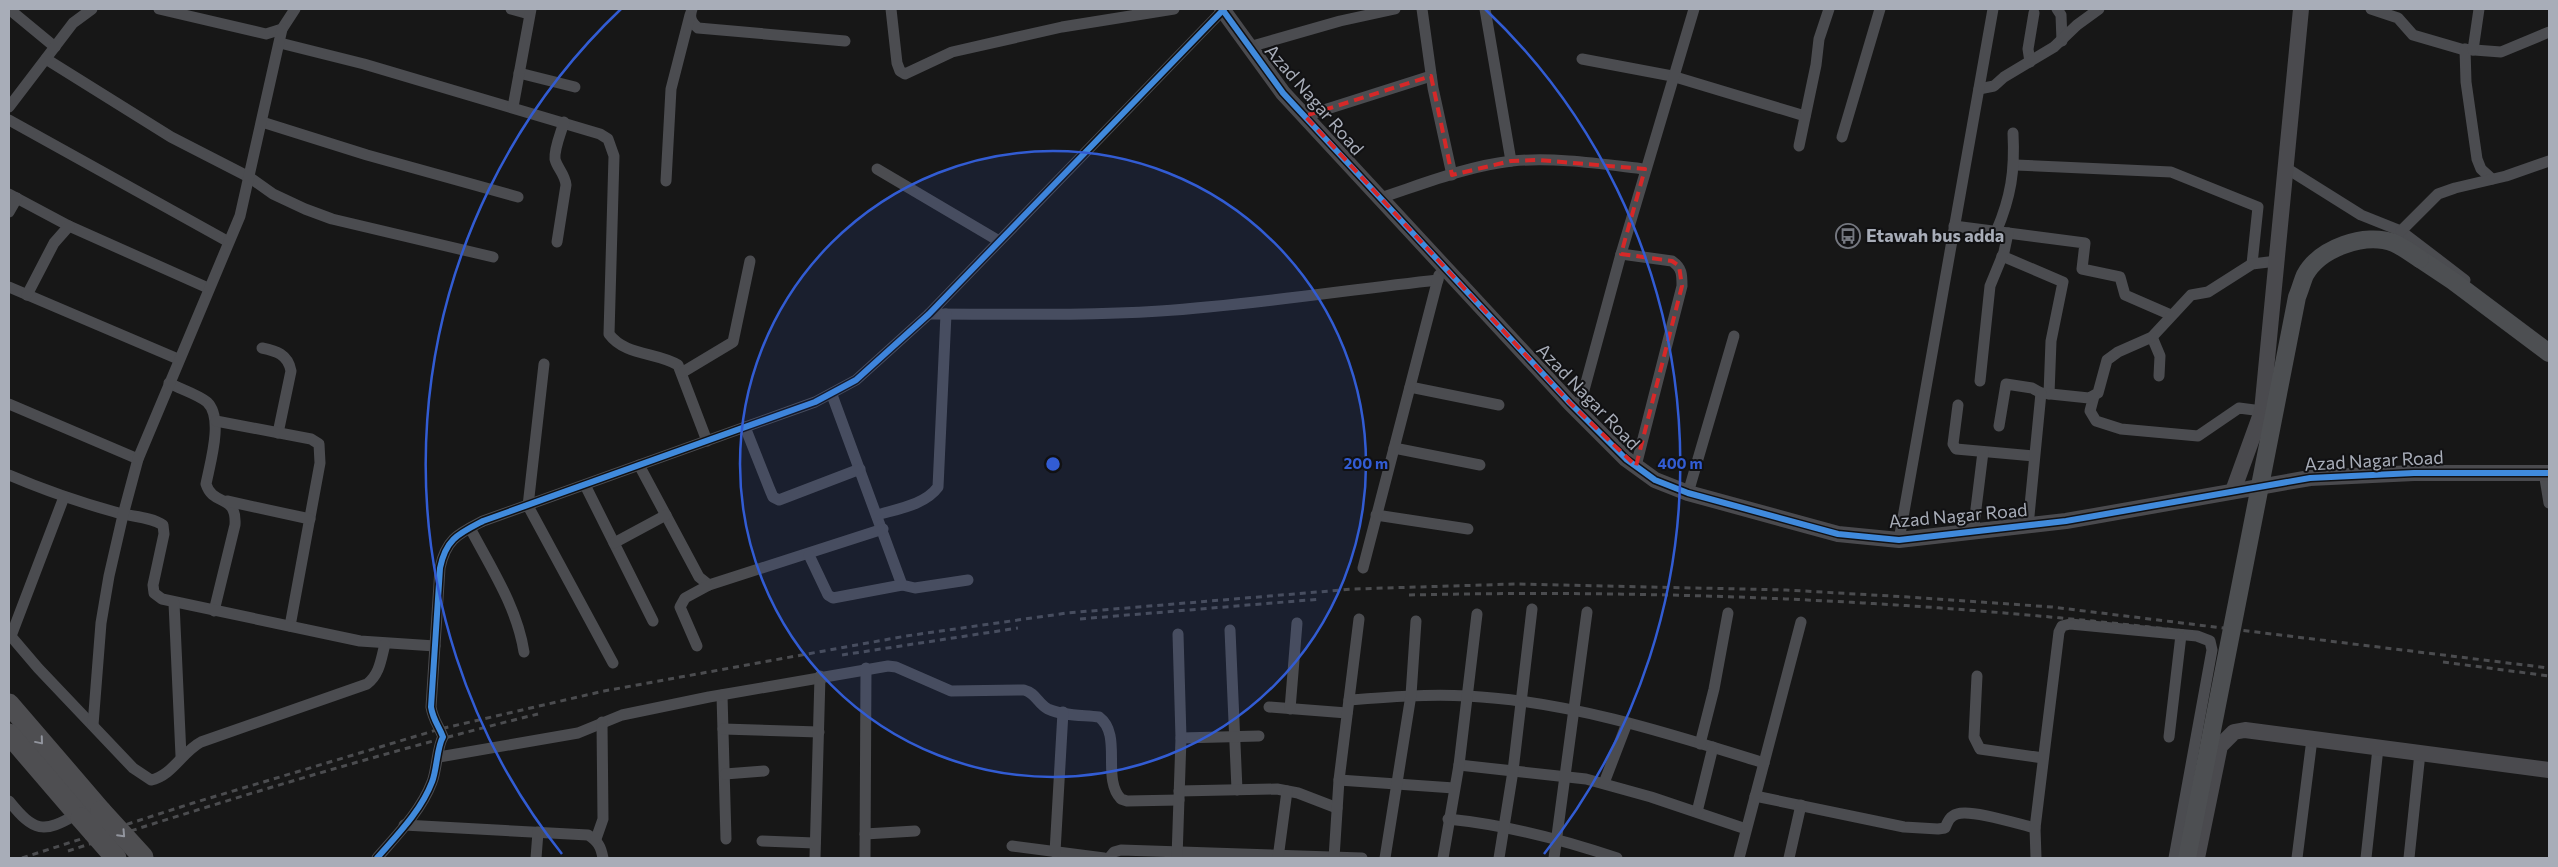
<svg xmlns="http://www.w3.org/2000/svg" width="2558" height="867" font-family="Commissioner,sans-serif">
  <rect width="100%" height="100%" fill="#171717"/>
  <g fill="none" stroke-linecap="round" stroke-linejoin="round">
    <g stroke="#4b4c50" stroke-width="11">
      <path d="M 9,9 L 55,47"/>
      <path d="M 159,9 L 266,34 L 282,29 L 295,9"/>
      <path d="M 511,9 L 529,14"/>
      <path d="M 692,9 C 689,17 691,22 698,28 L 845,41"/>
      <path d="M 891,9 L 897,63 L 900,71 L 905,74 L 952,52 L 1062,27 L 1174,9"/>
      <path d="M 1422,9 L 1433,88 L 1452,175"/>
      <path d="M 1485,9 L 1511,161"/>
      <path d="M 2057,9 L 2061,15 L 2062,41"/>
      <path d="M 2371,9 L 2398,18 L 2413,35 L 2461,49 L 2501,52 L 2549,32"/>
      <path d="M 280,43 L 364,64 L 600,134 L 608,139 L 614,156 L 609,334 C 625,356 657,352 678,365 L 707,441"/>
      <path d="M 1249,47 L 1340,21 L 1395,9"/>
      <path d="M 2465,49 L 2466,82 L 2477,159 L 2481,169 L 2492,179"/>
      <path d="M 2473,50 L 2479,9"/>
      <path d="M 46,59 L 171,137 L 249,177 L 273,194 L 305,209 L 332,219 L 493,257"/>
      <path d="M 1582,59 L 1672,76 L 1805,116"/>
      <path d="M 2030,62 L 2028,49 L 2034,13"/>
      <path d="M 519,73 L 575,87"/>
      <path d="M 1979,89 L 1994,86 L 2004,77 L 2054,47 L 2077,25 L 2099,9"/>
      <path d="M 9,107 L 73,23 L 92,9"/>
      <path d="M 513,107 L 531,9"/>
      <path d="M 1305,116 L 1431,76"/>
      <path d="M 9,120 L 227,241"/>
      <path d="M 262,122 L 367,155 L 518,197"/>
      <path d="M 1842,137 L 1880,9"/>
      <path d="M 1799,146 L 1816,65 L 1819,39 L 1829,9"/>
      <path d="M 2015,165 L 2171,172 L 2258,207 L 2252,264"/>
      <path d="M 2286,168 L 2361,215 L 2401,231 L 2465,280"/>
      <path d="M 877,169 L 999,241"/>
      <path d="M 666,181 L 671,89 L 690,15"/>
      <path d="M 9,194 L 69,226 L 208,288"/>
      <path d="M 1380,198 C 1423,184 1467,166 1512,161 C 1556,157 1601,164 1645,169"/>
      <path d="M 9,212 L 17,198"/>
      <path d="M 1954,226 L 2085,243 L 2082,269 L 2120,277 L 2125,295 L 2171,315"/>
      <path d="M 2401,231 L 2438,194 L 2455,188 L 2506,176 L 2549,161"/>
      <path d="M 1996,232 C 2011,197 2015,171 2013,133"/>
      <path d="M 557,242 L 566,185 C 565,174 557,168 555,159 C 554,148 561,133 564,122"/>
      <path d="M 1621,254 L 1672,261 C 1682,268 1682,274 1682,286 L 1636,466"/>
      <path d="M 2002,256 L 2063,282 L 2051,341 L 2049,394"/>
      <path d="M 9,287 L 178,359"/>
      <path d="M 27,295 L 54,243 L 69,226"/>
      <path d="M 929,314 C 1006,314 1083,316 1160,311 C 1253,305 1345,290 1438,280"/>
      <path d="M 2152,337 L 2160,356 L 2159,376"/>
      <path d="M 262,348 C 276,351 288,354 291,371 L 278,433"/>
      <path d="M 544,364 L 528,506 L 613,663"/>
      <path d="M 683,372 L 733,342 L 750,261"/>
      <path d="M 1980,381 L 1990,286 L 2004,252 L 2008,233"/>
      <path d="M 169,383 C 180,389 197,394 207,402 C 224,418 210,463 206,484 C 213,507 237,493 235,525 L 214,611"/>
      <path d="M 1410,387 L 1499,405"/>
      <path d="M 832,395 L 902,585 L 915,588 L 968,580"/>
      <path d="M 2094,396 L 2090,411 L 2096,421 L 2121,429 L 2198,436 L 2239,408 L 2262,411"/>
      <path d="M 9,404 L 138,459"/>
      <path d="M 1958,405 L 1953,444 L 1956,449 L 2034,456"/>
      <path d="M 1578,412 L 1621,254 L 1694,9"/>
      <path d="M 216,421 L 311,439 L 319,444 L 320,463 L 290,626"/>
      <path d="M 1999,426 L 2006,384 L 2032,388 L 2041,393 L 2089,398 L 2098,393 L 2107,360 L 2118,352 L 2152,337 L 2191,295 L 2208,292 L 2252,264 L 2277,261"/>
      <path d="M 745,427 L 770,490 L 773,497 L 779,500 L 860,469"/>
      <path d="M 1394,448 L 1480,465"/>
      <path d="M 639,465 L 699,577 L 709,585 L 883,529"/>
      <path d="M 2544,472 L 2549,503"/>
      <path d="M 9,475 C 44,490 79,502 115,512 C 130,517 150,516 163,525 L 164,534 L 153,585 L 154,593 L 162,599 L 360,641 L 435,646"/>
      <path d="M 585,485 L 653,621"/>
      <path d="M 1688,493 L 1734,336"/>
      <path d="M 227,501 L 310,519"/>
      <path d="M 877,515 C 897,509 925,505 938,487 L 946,314"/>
      <path d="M 1376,515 L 1468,529"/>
      <path d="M 2028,526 L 2041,393"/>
      <path d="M 470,528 C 491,568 517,607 524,652"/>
      <path d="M 1973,533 L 1983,452"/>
      <path d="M 1899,540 L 1993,9"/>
      <path d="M 614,543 L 666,515"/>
      <path d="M 809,555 L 828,595 L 833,598 L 902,585"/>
      <path d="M 1363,568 L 1439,275"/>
      <path d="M 174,603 L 181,756"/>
      <path d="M 1230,630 L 1237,790"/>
      <path d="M 9,634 L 38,668 L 133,768 L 151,780 C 172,776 182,752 201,742 L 367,684 C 380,674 381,659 385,644"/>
      <path d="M 11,636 L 64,497"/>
      <path d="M 697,646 L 680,607 L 685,598 L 709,585"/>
      <path d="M 1977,676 L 1974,737 L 1980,749 L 2043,758"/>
      <path d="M 722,695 L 726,839"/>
      <path d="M 1349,700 C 1388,697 1427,694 1467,696 C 1568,701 1668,733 1764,763"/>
      <path d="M 1269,707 L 1347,713"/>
      <path d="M 1290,709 L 1297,623"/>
      <path d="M 93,725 L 101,623 L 109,576 L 123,515 L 138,459 L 240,216 L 282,29"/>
      <path d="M 723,729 L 819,732"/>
      <path d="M 2169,737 L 2181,635"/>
      <path d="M 1181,738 L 1259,736"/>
      <path d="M 1700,744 L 1714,689 L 1728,613"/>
      <path d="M 439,757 L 578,733 L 622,715 L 709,697 L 888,666 L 896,667 L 951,691 L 1024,690 C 1036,693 1038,704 1048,709 C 1063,716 1083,715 1099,717 C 1123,735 1101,778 1121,799 L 1127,801 L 1179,800"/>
      <path d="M 1459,765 L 1586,779 L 1651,797 L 1746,829"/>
      <path d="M 725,774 L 764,771"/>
      <path d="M 1339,780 L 1454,788"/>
      <path d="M 1604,783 L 1627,723"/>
      <path d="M 1179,791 L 1277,789 L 1298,793 L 1337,808"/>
      <path d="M 1755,796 L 1904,827 L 1938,829 L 1945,828 C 1948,821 1950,816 1957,814 C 1972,809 2018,824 2035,828"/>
      <path d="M 9,801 C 34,832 43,834 77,814"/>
      <path d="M 1697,812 L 1713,747"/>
      <path d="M 1448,819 C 1507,825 1561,839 1617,858"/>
      <path d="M 404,825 L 588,835 C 598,841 601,847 603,858"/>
      <path d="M 865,834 L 915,831"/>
      <path d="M 596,839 L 603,819 L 602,722"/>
      <path d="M 762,841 L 815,843"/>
      <path d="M 1012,846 L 1104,858"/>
      <path d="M 1055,852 L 1063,712"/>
      <path d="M 377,858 C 397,835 421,811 432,782 C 437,770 437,746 443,737 C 439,726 433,720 431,707 L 440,568 C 446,539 458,534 483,521 L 815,402 L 856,380 L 929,314 L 1224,9"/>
      <path d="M 536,858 L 538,832"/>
      <path d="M 815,858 L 820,676"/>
      <path d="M 865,858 L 866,668"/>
      <path d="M 1109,858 L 1114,852 L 1121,850 L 1362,858"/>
      <path d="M 1177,858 L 1181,738 L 1178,634"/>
      <path d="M 1278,858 L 1287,791"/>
      <path d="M 1334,858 L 1339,780 L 1359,619"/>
      <path d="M 1385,858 L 1411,695 L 1416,621"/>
      <path d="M 1443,858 L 1459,765 L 1477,614"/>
      <path d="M 1499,858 L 1513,771 L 1532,609"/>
      <path d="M 1554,858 L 1587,612"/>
      <path d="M 1739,858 L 1801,622"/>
      <path d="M 1789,858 L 1801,805"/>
      <path d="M 2036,858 L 2035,828 L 2059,632 L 2062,626 L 2070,624 L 2197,636 L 2210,641 L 2212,650 L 2174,858"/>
      <path d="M 2297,858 L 2312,739"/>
      <path d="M 2366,858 L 2378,748"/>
      <path d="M 2409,858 L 2420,753"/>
    </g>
    <g stroke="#4a4a4e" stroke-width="16">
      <path d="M 1222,9 L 1283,93 L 1570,403 L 1626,459 L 1655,480 L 1688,493 L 1838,534 L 1899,540 L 2066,521 L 2310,478 L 2414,473 L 2549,473"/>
      <path d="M 2233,491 L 2262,411 L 2301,9"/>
      <path d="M 2197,858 L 2220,746 L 2234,732 L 2245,730 L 2549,770"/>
    </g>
    <path stroke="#4d4f52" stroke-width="18" d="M 2420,259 L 2453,281 L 2549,353"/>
    <g stroke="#4e4e51" stroke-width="21">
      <path d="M 9,704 L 101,811"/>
      <path d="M 9,734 L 81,818"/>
    </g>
    <g stroke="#4b4c4f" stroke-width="3" stroke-dasharray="6 5" stroke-linecap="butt">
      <path d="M 1409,595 C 1668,589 1927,601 2185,631"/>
      <path d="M 1080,619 L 1321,599"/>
      <path d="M 842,655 L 1018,628"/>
      <path d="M 2443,662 L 2549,676"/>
      <path d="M 68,851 C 223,801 379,753 538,714"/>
      <path d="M 22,858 L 193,803 L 440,729 L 604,691 L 906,636 L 1067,613 L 1354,589 L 1515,584 L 1786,590 L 1908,597 L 2052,607 L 2549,668"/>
    </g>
    <path stroke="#4d4f52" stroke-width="18" d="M 2187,858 L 2297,297 C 2300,290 2302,282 2305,275 C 2320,248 2365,232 2394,243 C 2403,247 2412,254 2420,259"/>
    <g stroke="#4e4e51" stroke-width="21">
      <path d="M 101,811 L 143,857"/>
      <path d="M 81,818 L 116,858"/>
    </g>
    <defs>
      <g id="cycleway">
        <path d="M 1222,9 L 1283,93 L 1570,403 L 1626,459 L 1655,480 L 1688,493 L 1838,534 L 1899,540 L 2066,521 L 2310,478 L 2414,473 L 2549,473"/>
        <path d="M 377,858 C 397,835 421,811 432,782 C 437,770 437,746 443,737 C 439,726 433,720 431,707 L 440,568 C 446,539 458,534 483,521 L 815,402 L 856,380 L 929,314 L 1224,9"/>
      </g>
    </defs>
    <use href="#cycleway" stroke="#111113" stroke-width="9"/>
    <use href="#cycleway" stroke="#408adc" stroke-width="6"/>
  </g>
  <defs><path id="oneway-chevron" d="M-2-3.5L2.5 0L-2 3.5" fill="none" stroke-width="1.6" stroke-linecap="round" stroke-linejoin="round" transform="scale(1.25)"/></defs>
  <g stroke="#92959e">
    <use href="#oneway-chevron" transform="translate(40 741) rotate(50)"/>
    <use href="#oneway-chevron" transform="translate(122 834) rotate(47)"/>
  </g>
  <path fill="none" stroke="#d62828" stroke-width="4" stroke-dasharray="10 6" stroke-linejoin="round" d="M 1431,76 L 1452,175 L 1511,161 L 1538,160 L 1645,169 L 1621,254 L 1672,261 L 1679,266 L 1682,286 L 1636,466 L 1570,403 L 1305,116 Z"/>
  <circle cx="1053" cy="464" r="313" fill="#325cd3" fill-opacity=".12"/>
  <g fill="none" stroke="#325cd3" stroke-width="2.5">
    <circle cx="1053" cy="464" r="313"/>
    <path d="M562 854A627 627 0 0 1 621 9M1485 9A627 627 0 0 1 1544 854"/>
  </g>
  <defs>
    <symbol id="bus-ring" viewBox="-11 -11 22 22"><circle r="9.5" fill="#111113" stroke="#757880" stroke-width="1.5"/><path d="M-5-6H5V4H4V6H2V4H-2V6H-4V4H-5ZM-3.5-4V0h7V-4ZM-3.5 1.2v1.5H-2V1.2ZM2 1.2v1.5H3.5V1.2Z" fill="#757880"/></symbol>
  </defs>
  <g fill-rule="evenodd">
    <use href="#bus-ring" x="1834" y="222" width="28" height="28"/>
  </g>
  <g text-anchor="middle" stroke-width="4" stroke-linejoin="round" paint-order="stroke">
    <g font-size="18" fill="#a8adb8" stroke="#111113">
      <text transform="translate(1314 100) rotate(49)" y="6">Azad Nagar Road</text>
      <text transform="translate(1588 397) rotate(46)" y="6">Azad Nagar Road</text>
      <text transform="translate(2374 461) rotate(-3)" y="6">Azad Nagar Road</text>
      <text transform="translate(1958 516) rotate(-5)" y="6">Azad Nagar Road</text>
    </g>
    <g font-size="18" font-weight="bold" fill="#a8adb8" stroke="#111113" text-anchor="start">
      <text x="1866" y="242">Etawah bus adda</text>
    </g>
  </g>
  <circle cx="1053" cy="464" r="8" fill="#325cd3" stroke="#111113" stroke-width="2.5"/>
  <g font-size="15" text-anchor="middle" font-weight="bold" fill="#325cd3" stroke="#111113" stroke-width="4" stroke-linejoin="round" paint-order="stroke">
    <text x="1366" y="469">200 m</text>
    <text x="1680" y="469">400 m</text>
  </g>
  <rect width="2558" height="867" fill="none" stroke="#a8adb8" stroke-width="20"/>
</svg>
